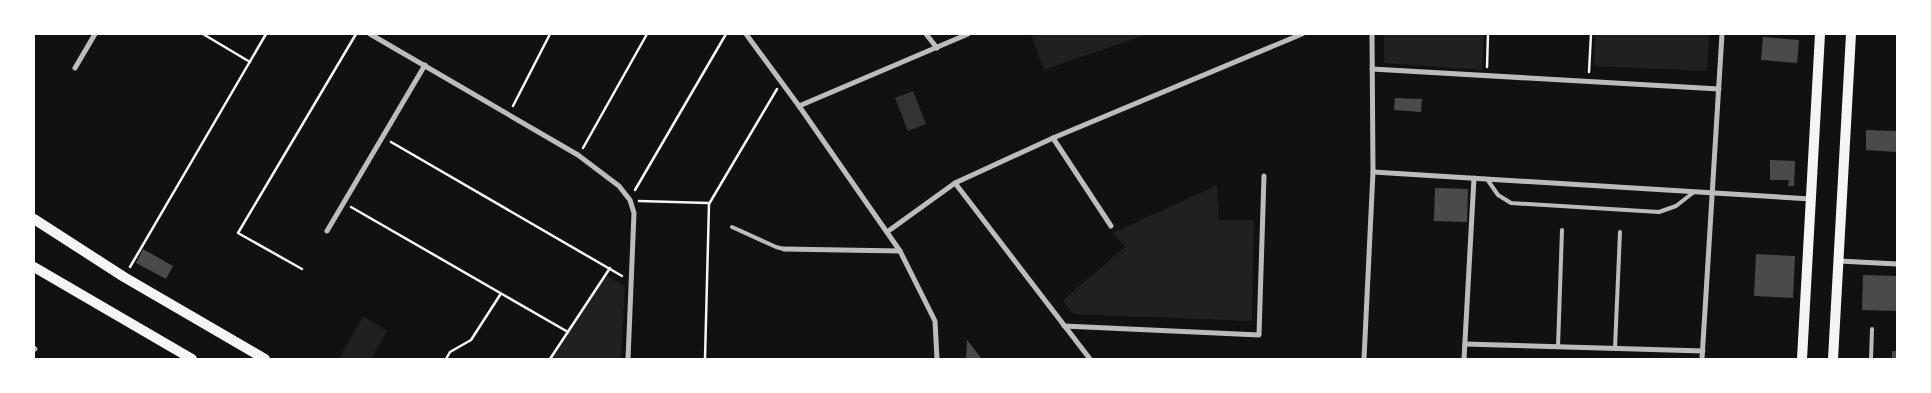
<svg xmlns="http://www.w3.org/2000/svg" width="1931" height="393" font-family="Cabin,sans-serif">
  <rect width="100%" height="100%" fill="#111"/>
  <g fill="#202020">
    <path d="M 1031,34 L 1148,34 L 1044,70 Z"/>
    <path d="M 1384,34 L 1484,34 L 1482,70 L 1384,63 Z"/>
    <path d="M 1595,34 L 1709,34 L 1707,71 L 1594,66 Z"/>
    <path d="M 1217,185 L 1219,220 L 1254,220 L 1252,321 L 1073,314 L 1063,300 L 1125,247 L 1113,233 Z"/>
    <path d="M 605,274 L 625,287 L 621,359 L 548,359 Z"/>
    <path d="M 363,316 L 387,331 L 371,359 L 339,359 Z"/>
  </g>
  <path fill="#333" d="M 913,91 L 926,124 L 908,131 L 895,98 Z"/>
  <g fill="#4a4a4a">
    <path d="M 1763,37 L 1799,40 L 1797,63 L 1761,60 Z"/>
    <path d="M 1395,98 L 1422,99 L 1421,112 L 1394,110 Z"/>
    <path d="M 1866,130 L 1897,131 L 1897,152 L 1866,150 Z"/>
    <path d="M 1770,160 L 1795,161 L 1794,186 L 1788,186 L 1789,180 L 1770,180 Z"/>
    <path d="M 1435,188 L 1468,189 L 1467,222 L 1434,221 Z"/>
    <path d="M 143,249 L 173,266 L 166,279 L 136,263 Z"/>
    <path d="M 1756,254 L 1795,256 L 1793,298 L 1754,296 Z"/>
    <path d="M 1863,275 L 1897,276 L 1897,311 L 1862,310 Z"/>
    <path d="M 967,340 L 982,359 L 966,359 Z"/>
    <rect x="1892" y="351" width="5" height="8"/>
  </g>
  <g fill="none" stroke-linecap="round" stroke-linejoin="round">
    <g stroke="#f5f5f5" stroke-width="2.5">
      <path d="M 203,34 L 250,62"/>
      <path d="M 1487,67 L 1488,34"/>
      <path d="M 1589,72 L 1591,34"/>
      <path d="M 513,106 L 550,34"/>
      <path d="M 391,142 L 622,276"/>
      <path d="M 583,148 L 647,34"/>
      <path d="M 635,190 L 726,34"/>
      <path d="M 639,201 L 708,203"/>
      <path d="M 351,207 L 568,332"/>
      <path d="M 130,267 L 266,34"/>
      <path d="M 302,269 L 238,233 L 356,34"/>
      <path d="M 446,359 L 450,352 L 471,340 L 500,295"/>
      <path d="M 550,359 L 610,268"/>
      <path d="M 705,359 L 709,204 L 777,89"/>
    </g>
    <g stroke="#bcbcbc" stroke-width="4">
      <path d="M 1487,179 L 1498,195 L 1511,203 L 1659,212 L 1676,206 L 1694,192"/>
      <path d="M 732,227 L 776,247 L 784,249"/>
      <path d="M 1558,347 L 1562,230"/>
      <path d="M 1615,348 L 1620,232"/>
      <path d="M 1871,359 L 1872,329"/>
    </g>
    <g stroke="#bcbcbc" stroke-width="5">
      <path d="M 370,34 L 578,155 L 619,186 L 630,200 L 634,213 L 628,359"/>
      <path d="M 746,34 L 799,106 L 900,251 L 935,321 L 937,359"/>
      <path d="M 926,34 L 937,48"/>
      <path d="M 75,68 L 95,34"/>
      <path d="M 1372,69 L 1719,89"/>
      <path d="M 799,106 L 968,34"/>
      <path d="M 1053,138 L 1111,226"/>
      <path d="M 1373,172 L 1811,199"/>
      <path d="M 955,183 L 1090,359"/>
      <path d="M 327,231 L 425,65"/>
      <path d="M 887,232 L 955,183 L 1053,138 L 1302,34"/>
      <path d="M 784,249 L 900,251"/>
      <path d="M 1839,261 L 1897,264"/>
      <path d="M 1064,326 L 1259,335 L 1264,176"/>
      <path d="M 1465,344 L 1703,351"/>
      <path d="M 34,348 L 35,349"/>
      <path d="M 1364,359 L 1373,172 L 1372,34"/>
      <path d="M 1464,359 L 1474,178"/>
      <path d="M 1702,359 L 1722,34"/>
    </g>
    <g stroke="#f5f5f5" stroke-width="10">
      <path d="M 34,219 L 124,277 L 265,359"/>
      <path d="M 34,267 L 192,359"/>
      <path d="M 1802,359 L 1820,34"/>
      <path d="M 1833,359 L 1851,34"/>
    </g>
  </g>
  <rect width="1931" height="393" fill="none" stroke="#ffffff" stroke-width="70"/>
</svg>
